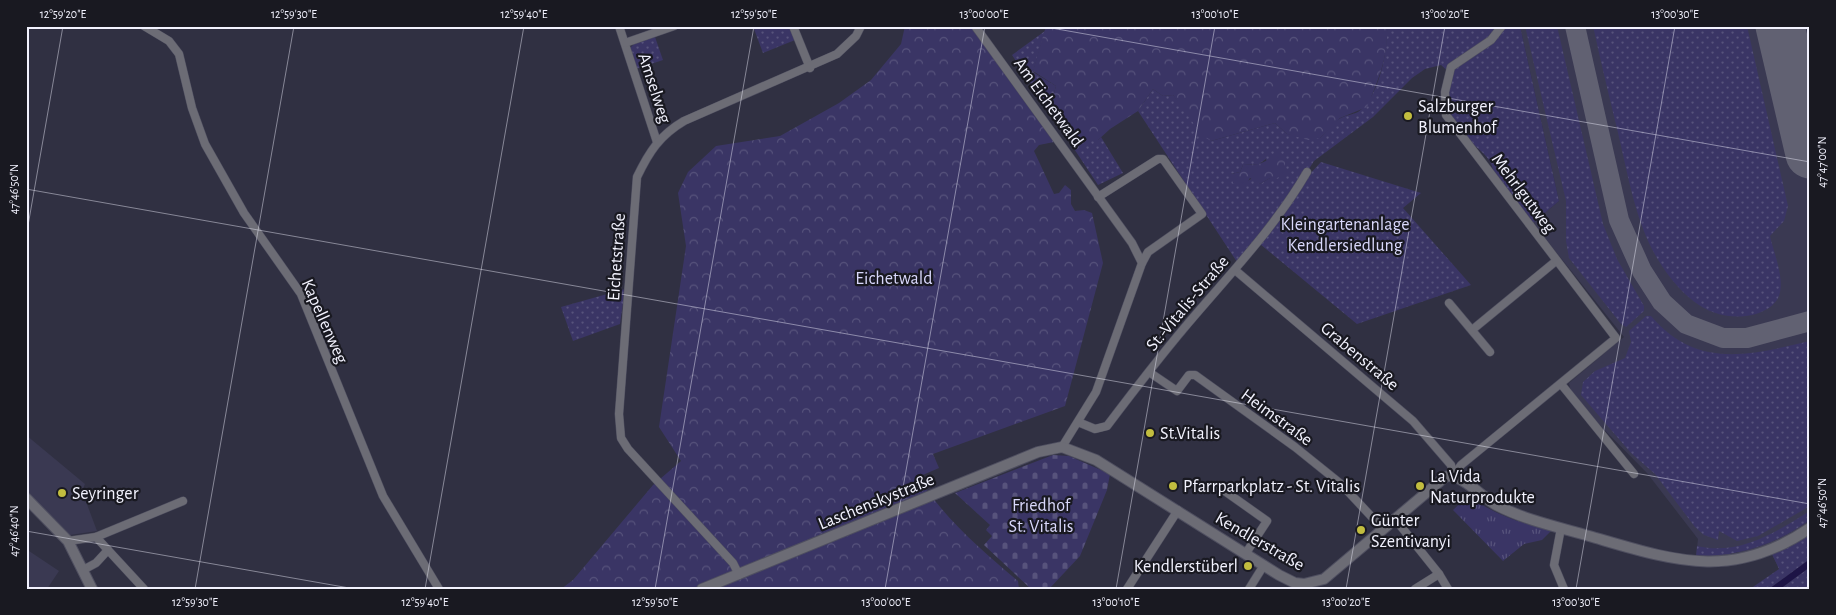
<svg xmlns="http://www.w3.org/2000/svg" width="1836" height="615" font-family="'Alegreya Sans',sans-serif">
  <defs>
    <pattern id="grass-dots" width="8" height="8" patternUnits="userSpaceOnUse" patternTransform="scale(1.25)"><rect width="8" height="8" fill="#3a3565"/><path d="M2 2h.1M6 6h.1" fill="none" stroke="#57537c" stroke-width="1.8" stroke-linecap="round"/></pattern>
    <pattern id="forest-crowns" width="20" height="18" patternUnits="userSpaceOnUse" patternTransform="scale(1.25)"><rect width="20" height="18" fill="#3a3565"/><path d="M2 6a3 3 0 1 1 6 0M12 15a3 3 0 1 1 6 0" fill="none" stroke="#57537c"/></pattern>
    <pattern id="cemetery-stones" width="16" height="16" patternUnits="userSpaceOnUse" patternTransform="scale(1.25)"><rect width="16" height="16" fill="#3a3565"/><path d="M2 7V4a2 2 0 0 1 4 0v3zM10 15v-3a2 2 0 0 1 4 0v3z" fill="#57537c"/></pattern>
    <pattern id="park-tufts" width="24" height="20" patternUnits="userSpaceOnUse" patternTransform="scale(1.25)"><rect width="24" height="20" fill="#3a3565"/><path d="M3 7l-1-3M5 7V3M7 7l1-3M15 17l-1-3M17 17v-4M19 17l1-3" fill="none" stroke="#57537c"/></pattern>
  </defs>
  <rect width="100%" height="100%" fill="#303042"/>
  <g fill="#3a3952">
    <path d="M 1520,26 L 1810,26 L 1810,589 L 1793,589 L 1784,578 L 1767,545 L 1749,551 L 1696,557 L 1698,539 L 1647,473 L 1572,397 L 1569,383 L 1624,337 L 1533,223 L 1559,201 Z"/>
    <path d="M 26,435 L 85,484 L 82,491 L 97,531 L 70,535 L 30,496 L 26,490 Z"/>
    <path d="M 26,549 L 59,571 L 47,589 L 26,589 Z"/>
  </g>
  <g fill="url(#grass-dots)" fill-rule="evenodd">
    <path d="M 760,26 L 790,26 L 795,40 L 763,53 L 754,29 Z"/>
    <path d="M 1387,26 L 1520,26 L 1559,201 L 1533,223 L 1493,170 C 1491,159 1482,152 1474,145 C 1469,141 1465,135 1461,130 C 1444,107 1446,101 1451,74 L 1441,65 L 1425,69 L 1412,78 L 1373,117 L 1314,161 L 1291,197 L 1237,262 L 1138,111 L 1153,89 L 1163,96 L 1173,95 L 1211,141 L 1275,123 L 1287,134 L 1320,138 C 1326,132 1332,124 1339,119 C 1345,115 1352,115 1358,112 C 1379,98 1388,50 1387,26 ZM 1266,159 L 1270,178 L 1260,184 L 1253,178 L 1247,181 L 1231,174 L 1240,172 L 1243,165 L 1259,164 Z"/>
    <path d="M 1525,26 L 1557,26 L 1603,224 L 1617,259 L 1644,306 L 1644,311 L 1626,327 L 1621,324 L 1569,258 L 1566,241 L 1566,201 Z"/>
    <path d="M 1593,26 L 1747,26 L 1788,206 L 1784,221 L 1770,236 C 1774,254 1785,278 1779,296 C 1775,306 1765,311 1756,314 C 1714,325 1684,299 1662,266 C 1637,229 1629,180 1619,137 C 1610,100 1601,63 1593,26 Z"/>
    <path d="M 1045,31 L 1033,72 L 1056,86 L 1051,104 L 1058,110 L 1075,137 L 1098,140 L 1101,137 L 1123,173 L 1098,185 L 1012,55 Z"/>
    <path d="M 655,37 L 663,60 L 636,69 L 630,48 L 635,43 Z"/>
    <path d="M 1321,162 L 1421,193 L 1403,208 L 1471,285 L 1357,324 L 1260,244 L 1308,176 Z"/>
    <path d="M 625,289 L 620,324 L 573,341 L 561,307 Z"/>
    <path d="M 1646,316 L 1651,316 C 1697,370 1750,355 1810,341 L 1810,506 L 1758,536 L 1737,541 L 1719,531 L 1718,540 L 1704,535 L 1695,527 L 1655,474 L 1631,453 L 1581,395 L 1583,382 L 1595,371 L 1625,358 L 1631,342 L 1629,331 Z"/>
    <path d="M 1810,511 L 1810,520 C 1774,545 1739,556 1696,557 L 1697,546 C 1739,556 1776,532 1810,511 Z"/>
    <path d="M 1810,534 L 1810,559 L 1769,589 L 1750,589 L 1779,569 L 1772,554 Z"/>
    <path d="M 1810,567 L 1810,589 L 1780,589 Z"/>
  </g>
  <g fill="url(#forest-crowns)">
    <path d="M 905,26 L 971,26 L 1054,142 L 1039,145 L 1034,151 L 1054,194 L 1059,193 L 1065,185 L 1071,190 L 1071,204 L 1075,211 L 1084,210 L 1092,213 L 1103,263 L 1065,406 L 933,454 L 939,468 L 918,477 C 944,518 981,550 1018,581 L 1019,589 L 561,589 L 573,580 L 653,485 L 681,461 L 659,427 L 686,246 L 678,193 L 688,172 L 716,146 L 780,136 L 839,103 L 871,80 L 901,44 Z"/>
    <path d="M 1046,26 L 1387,26 C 1389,55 1378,81 1367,107 L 1340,118 L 1320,138 L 1308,140 L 1287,134 L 1275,123 L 1211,141 L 1202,135 L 1173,95 L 1163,96 L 1153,89 L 1138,111 L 1110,129 L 1098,140 L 1084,142 L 1075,137 L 1058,110 L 1051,104 L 1056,86 L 1033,71 Z"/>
    <path d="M 1279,155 L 1285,159 L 1285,174 L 1275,179 L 1270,178 L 1260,184 L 1250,178 L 1246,184 L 1238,186 L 1233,183 L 1231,174 L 1240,172 L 1243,165 L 1259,164 Z"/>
  </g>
  <path fill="url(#cemetery-stones)" d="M 1053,455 L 1069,456 L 1110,474 L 1107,490 L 1080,556 L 1049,589 L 1031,589 L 984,545 L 992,536 L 986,530 L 990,525 L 955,493 Z"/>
  <path fill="url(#park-tufts)" d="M 1468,496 C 1496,515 1519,523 1552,530 L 1542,540 L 1524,544 L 1503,561 L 1453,510 Z"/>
  <path fill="#1d1446" d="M 1810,559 L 1810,567 L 1780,589 L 1769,589 Z"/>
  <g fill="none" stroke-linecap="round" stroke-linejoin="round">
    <path stroke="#616172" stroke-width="20" d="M 1575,26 L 1619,220 L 1642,271 L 1662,302 L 1686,324 L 1723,338 L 1747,338 L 1810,321"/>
    <path stroke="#616172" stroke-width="49" d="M 1780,26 L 1810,154"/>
    <defs>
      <g id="minor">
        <path d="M 144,26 L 169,41 L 179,54 L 192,108 L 205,144 L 244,213 L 301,294 L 383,496 L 439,589"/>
        <path d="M 619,26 L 657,142"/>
        <path d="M 793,26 L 810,68"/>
        <path d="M 975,26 L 1132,243 L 1142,263 L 1096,392 L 1062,447"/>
        <path d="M 625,43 L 674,26"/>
        <path d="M 1098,197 L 1158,159 L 1163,159 L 1202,214 L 1148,252 L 1142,263"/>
        <path d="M 1235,270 L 1413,421 L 1451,465 L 1454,475"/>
        <path d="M 1449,303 L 1490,352"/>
        <path d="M 1472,330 L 1556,261"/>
        <path d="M 1149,372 L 1177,391 L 1189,375 L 1195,375 L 1295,447 L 1341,484 L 1383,529"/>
        <path d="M 1561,384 L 1634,474"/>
        <path d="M 1078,422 L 1095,429 L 1107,426 C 1132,393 1158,359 1185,327 C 1227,277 1274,229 1307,172"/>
        <path d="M 1454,475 L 1461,465 L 1616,338 L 1446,115 L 1445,92 L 1451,67 L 1491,40 L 1502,26"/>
        <path d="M 1219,487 L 1267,521 L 1246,553"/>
        <path d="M 1395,519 L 1439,574 L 1448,589"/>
        <path d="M 1561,528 L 1554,565 L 1564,589"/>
        <path d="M 96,537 L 144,589"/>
        <path d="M 68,541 L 96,537 L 183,501"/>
        <path d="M 83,570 L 96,563 L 108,550"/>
        <path d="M 739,575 L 733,563 L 628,449 L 621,438 L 619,414 L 637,177 C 649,152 660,135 684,121 L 837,54 L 856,36 L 861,26"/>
        <path d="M 1127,589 L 1178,510"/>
        <path d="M 1249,589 L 1264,565"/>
        <path d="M 1415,589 L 1439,574"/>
      </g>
      <g id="tertiary">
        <path d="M 26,498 L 68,541 L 92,589"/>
        <path d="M 702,589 L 1038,452 L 1062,447 L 1096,460 L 1279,575 L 1295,583 L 1304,584 L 1324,579 L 1445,477 C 1459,471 1483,498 1496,505 C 1525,520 1558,527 1589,536 C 1672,560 1731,582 1810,528"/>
      </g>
    </defs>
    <use href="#minor" stroke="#4f4f60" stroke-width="9"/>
    <use href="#tertiary" stroke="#4f4f60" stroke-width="12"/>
    <use href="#minor" stroke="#6c6c75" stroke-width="8"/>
    <use href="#tertiary" stroke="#6c6c75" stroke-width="10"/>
  </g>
  <path fill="none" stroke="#f2f2fe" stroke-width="1" stroke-opacity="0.45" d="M 1040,26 L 1810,162M 26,189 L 1810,504M 26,237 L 63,26M 26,531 L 355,589M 195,589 L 294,26M 425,589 L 524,26M 655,589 L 754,26M 885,589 L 985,26M 1116,589 L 1215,26M 1346,589 L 1445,26M 1576,589 L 1675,26M 1807,589 L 1810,571"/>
  <g fill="#c2bd3f" stroke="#191921" stroke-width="2">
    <circle cx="1408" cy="116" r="5"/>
    <circle cx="1150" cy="433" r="5"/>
    <circle cx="1173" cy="486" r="5"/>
    <circle cx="1420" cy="486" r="5"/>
    <circle cx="62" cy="493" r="5"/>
    <circle cx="1361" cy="530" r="5"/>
    <circle cx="1248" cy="566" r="5"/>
  </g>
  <g text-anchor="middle" stroke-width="4.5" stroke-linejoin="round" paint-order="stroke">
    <g font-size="18" fill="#f2f2fe" stroke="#191921">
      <text transform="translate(655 88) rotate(72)" y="6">Amselweg</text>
      <text transform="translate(1049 102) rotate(54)" y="6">Am Eichetwald</text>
      <text transform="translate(1524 193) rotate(53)" y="6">Mehrlgutweg</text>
      <text transform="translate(616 257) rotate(-86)" y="6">Eichetstraße</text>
      <text transform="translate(1187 303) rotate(-50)" y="6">St.-Vitalis-Straße</text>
      <text transform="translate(325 321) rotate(66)" y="6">Kapellenweg</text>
      <text transform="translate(1360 356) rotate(40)" y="6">Grabenstraße</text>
      <text transform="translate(1277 417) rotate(36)" y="6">Heimstraße</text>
      <text transform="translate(876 501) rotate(-22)" y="6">Laschenskystraße</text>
      <text transform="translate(1260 541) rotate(30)" y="6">Kendlerstraße</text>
    </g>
    <g font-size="18" fill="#f2f2fe" stroke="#191921" text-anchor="start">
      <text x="1418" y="112">Salzburger<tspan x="1418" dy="21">Blumenhof</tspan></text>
      <text x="1160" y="439">St.Vitalis</text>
      <text x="1430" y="482">La Vida<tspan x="1430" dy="21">Naturprodukte</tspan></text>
      <text x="1183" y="492">Pfarrparkplatz - St. Vitalis</text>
      <text x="72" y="499">Seyringer</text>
      <text x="1371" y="526">Günter<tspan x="1371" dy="21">Szentivanyi</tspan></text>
      <text x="1238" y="572" text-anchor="end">Kendlerstüberl</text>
    </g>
    <g font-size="18" fill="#d9d8fb" stroke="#191921">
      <text x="1345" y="230">Kleingartenanlage<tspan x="1345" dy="21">Kendlersiedlung</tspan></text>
      <text x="894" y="284">Eichetwald</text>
      <text x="1041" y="511">Friedhof<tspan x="1041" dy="21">St. Vitalis</tspan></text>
    </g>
  </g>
  <rect width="1836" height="615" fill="none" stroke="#191921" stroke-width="55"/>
  <rect x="28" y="28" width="1780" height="560" fill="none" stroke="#f2f2fe" stroke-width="2"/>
  <g font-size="12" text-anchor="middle" fill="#f2f2fe">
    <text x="63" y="18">12°59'20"E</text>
    <text x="294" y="18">12°59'30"E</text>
    <text x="524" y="18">12°59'40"E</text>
    <text x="754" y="18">12°59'50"E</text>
    <text x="984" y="18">13°00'00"E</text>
    <text x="1215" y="18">13°00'10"E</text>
    <text x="1445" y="18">13°00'20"E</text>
    <text x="1675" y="18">13°00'30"E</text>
    <text transform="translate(1822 162) rotate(-90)" y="4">47°47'00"N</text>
    <text transform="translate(14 189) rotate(-90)" y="4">47°46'50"N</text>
    <text transform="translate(1822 503) rotate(-90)" y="4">47°46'50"N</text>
    <text transform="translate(14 531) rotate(-90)" y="4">47°46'40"N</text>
    <text x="195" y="606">12°59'30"E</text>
    <text x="425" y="606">12°59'40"E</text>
    <text x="655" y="606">12°59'50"E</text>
    <text x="886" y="606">13°00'00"E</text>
    <text x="1116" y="606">13°00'10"E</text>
    <text x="1346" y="606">13°00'20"E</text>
    <text x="1576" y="606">13°00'30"E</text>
  </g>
</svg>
